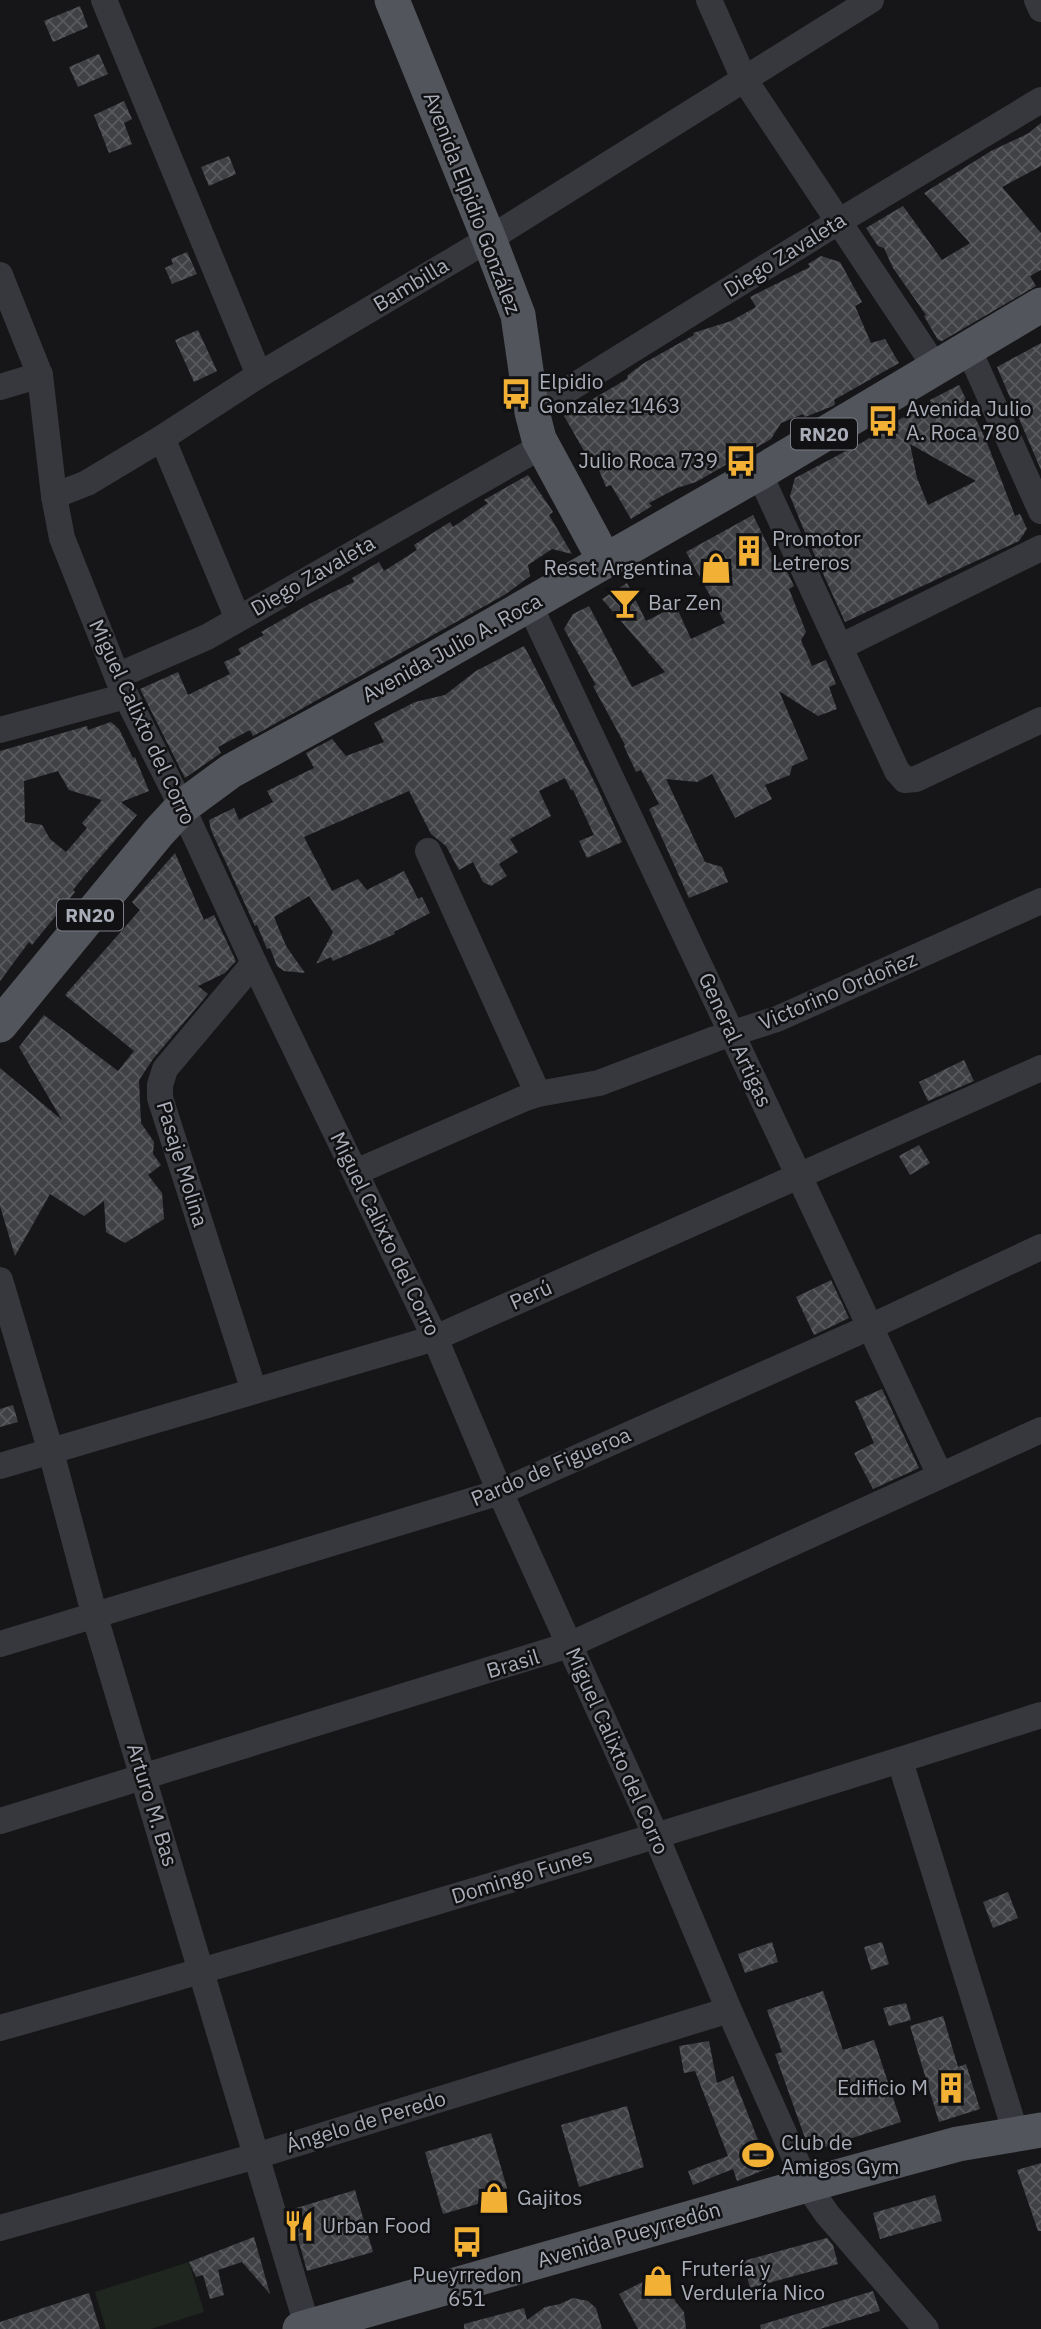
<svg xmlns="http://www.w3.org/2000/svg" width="1041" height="2329" font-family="'IBM Plex Sans',sans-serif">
  <defs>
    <pattern id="building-cross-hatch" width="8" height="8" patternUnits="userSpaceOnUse" patternTransform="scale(1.75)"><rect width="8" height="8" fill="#404145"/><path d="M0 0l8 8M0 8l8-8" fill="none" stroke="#595a5e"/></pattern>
  </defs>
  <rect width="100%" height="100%" fill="#161618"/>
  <path fill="#1e261f" d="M 189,2262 L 204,2312 L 151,2329 L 106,2329 L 95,2292 Z"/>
  <g fill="url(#building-cross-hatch)" fill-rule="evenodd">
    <path d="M 80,6 L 88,27 L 53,42 L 44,21 Z"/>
    <path d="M 99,54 L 108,74 L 78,87 L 69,67 Z"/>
    <path d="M 124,101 L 132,119 L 124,123 L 132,144 L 109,153 L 94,115 Z"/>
    <path d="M 1041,123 L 1041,166 L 1002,187 L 1041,233 L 1041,270 L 1030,276 L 1036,286 L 942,341 L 938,340 L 924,316 L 926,315 L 893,268 L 884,248 L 878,246 L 866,228 L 903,206 L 942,260 L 970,243 L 924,193 L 991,151 L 1029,133 Z"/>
    <path d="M 229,156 L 236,174 L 209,186 L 201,167 Z"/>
    <path d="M 187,252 L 197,274 L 172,284 L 165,268 L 173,264 L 171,259 Z"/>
    <path d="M 821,256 L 840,262 L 862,302 L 855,306 L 871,343 L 885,339 L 899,363 L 834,400 L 835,404 L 833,406 L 805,417 L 803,414 L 781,423 L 771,439 L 696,482 L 677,488 L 649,503 L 652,506 L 631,519 L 611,485 L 606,487 L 592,453 L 587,456 L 564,416 L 627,379 L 628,375 L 644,363 L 694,335 L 693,333 L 731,321 L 756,307 L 750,297 L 810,267 L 808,264 Z"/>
    <path d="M 198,330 L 217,371 L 194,382 L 175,340 Z"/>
    <path d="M 1041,343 L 1041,470 L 997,367 Z"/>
    <path d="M 959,385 L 986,440 L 1015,516 L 1020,514 L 1027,529 L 1019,541 L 845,622 L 810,545 L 790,496 L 795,478 L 863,442 L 894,422 L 931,404 L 930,400 ZM 910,444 L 976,481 L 928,505 L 917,478 Z"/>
    <path d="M 528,475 L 553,512 L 549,515 L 572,554 L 552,549 L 528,565 L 530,576 L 506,594 L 253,736 L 250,730 L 218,747 L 221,753 L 185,778 L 140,689 L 178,672 L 188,695 L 230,674 L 224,662 L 241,654 L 238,649 L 264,635 L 261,632 L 311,603 L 354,582 L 352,578 L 379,562 L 384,571 L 417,550 L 414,545 L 450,522 L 453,527 L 488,503 L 484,500 Z"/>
    <path d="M 753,515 L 777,564 L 782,561 L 794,586 L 789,589 L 806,632 L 801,640 L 812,666 L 826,660 L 836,684 L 829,687 L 837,709 L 818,716 L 779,691 L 808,759 L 792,766 L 790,775 L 765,785 L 772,799 L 735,818 L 712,774 L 697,782 L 666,779 L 705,862 L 722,867 L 728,882 L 689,898 L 649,809 L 659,804 L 641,770 L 636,772 L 624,746 L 625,745 L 593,686 L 596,685 L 564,629 L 573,614 L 589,606 L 632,687 L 665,672 L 602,599 L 627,583 L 646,621 L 676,606 L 691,639 L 725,623 L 686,552 Z"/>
    <path d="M 524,646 L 596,785 L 622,842 L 587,858 L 579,841 L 594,835 L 573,790 L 571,790 L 565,778 L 539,791 L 551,816 L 510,839 L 518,852 L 499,864 L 507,876 L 491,886 L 483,882 L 473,862 L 459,870 L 446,846 L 431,834 L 409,791 L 304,837 L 332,891 L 358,879 L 367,890 L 404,871 L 418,899 L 422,897 L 430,913 L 394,932 L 395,934 L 333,961 L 331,957 L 316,964 L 333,932 L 309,896 L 274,917 L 286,946 L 305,973 L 284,971 L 277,966 L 270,948 L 267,949 L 257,925 L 255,926 L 211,830 L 209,820 L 234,808 L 239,820 L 273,802 L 267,791 L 314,768 L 306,753 L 332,739 L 346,756 L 384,742 L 374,723 L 415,702 L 445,695 L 476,671 Z"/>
    <path d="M 111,722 L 119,729 L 133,758 L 135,757 L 149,791 L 121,802 L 137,815 L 85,875 L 73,890 L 75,892 L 32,945 L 29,942 L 0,981 L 0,751 L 87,726 L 88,730 ZM 58,771 L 69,790 L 102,800 L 82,823 L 87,828 L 66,852 L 50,839 L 42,825 L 25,822 L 24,781 Z"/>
    <path d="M 175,853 L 204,920 L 214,915 L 236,961 L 225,973 L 198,986 L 208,994 L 153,1059 L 139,1080 L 141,1123 L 154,1142 L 153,1154 L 161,1165 L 148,1175 L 162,1193 L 164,1219 L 125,1243 L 106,1232 L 104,1201 L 84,1216 L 50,1194 L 15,1256 L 0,1206 L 0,1068 L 62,1120 L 19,1047 L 44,1015 L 118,1071 L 134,1051 L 65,995 L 140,910 L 132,902 Z"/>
    <path d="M 964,1060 L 974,1081 L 928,1101 L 919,1082 Z"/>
    <path d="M 919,1145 L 930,1163 L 910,1175 L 899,1156 Z"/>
    <path d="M 831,1280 L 849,1318 L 814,1335 L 796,1297 Z"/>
    <path d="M 882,1389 L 919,1468 L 873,1489 L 854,1453 L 874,1443 L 855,1401 Z"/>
    <path d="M 13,1405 L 18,1422 L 0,1427 L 0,1409 Z"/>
    <path d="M 1008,1892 L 1018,1918 L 993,1928 L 983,1902 Z"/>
    <path d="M 772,1942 L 778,1962 L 745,1973 L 738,1954 Z"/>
    <path d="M 882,1942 L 889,1964 L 871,1970 L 864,1947 Z"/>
    <path d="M 823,1991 L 843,2050 L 874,2040 L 901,2122 L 810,2152 L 775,2054 L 782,2052 L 767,2010 Z"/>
    <path d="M 906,2003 L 911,2020 L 889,2026 L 883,2008 Z"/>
    <path d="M 943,2016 L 958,2067 L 966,2064 L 980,2109 L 939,2122 L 910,2026 Z"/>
    <path d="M 709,2041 L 717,2083 L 733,2076 L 769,2168 L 737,2181 L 733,2169 L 693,2185 L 688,2171 L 728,2156 L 695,2071 L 684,2073 L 679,2046 Z"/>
    <path d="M 627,2106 L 644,2167 L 579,2187 L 561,2125 Z"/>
    <path d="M 491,2133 L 509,2195 L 443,2214 L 425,2152 Z"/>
    <path d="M 1041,2163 L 1041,2231 L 1038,2231 L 1017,2170 Z"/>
    <path d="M 355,2190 L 373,2252 L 307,2271 L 290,2210 Z"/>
    <path d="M 935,2195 L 942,2221 L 880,2239 L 873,2213 Z"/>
    <path d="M 254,2237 L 270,2294 L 242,2262 L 218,2270 L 224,2295 L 210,2299 L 203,2275 L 196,2277 L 189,2262 Z"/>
    <path d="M 827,2238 L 833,2245 L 838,2264 L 750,2288 L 743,2261 Z"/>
    <path d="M 648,2279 L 663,2282 L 669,2287 L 675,2301 L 684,2312 L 686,2329 L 638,2329 L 619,2294 Z"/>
    <path d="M 873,2291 L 880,2311 L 820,2329 L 761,2329 L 760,2325 Z"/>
    <path d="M 89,2293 L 100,2329 L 0,2329 L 0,2322 Z"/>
    <path d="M 573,2298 L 588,2301 L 596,2308 L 602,2329 L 464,2329 L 464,2324 L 524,2308 L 527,2320 L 545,2307 L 560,2304 Z"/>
  </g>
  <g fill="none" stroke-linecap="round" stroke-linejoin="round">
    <g stroke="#37383d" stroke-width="26">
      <path d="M 104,0 L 259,375"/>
      <path d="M 709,0 L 744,79 L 936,368"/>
      <path d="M 1037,0 L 1041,9"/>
      <path d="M 0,275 L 40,375 L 54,496 L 62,538 L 121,686 L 182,807 L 254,963 L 435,1338 L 500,1492 L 656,1836 L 729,2010 L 807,2185 L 827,2214 L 926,2329"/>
      <path d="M 968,348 L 1041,511"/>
      <path d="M 0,387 L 40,375"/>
      <path d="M 532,412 L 838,222 L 1041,100"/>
      <path d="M 162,438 L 238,619"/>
      <path d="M 759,473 L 897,771 L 905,780 L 916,779 L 1041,720"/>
      <path d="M 54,496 L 87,483 L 162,438 L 259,375 L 489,239 L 871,0"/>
      <path d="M 529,604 L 940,1475"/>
      <path d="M 840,647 L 1041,548"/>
      <path d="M 117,676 L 207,637 L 542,446"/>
      <path d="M 0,730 L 126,696"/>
      <path d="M 428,851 L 538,1094"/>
      <path d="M 356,1172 L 523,1099 L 538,1094 L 599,1083 L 715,1039 L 777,1019 L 1041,901"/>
      <path d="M 0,1280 L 51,1452 L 95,1617 L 308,2329"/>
      <path d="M 254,1391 L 160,1098 L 160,1085 L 165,1069 L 254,963"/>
      <path d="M 0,1466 L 435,1338 L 1041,1068"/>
      <path d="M 0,1644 L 500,1492 L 870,1327 L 1041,1247"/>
      <path d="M 900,1761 L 1011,2118"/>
      <path d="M 0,1821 L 569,1645 L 1041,1430"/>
      <path d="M 0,2028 C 349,1930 696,1826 1041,1715"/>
      <path d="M 0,2228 L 256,2156 L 729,2010"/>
    </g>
    <g stroke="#53555c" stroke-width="35">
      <path d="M 392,0 L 489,239 L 518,315 L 532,412 L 539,439 L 605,561"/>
      <path d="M 0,1025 L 158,833 L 182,807 L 231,771 L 390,684 L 759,473 L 1041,305"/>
      <path d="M 300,2329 L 807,2185 L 958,2144 L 1041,2130"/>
    </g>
  </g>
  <defs>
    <symbol id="bus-bare" viewBox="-9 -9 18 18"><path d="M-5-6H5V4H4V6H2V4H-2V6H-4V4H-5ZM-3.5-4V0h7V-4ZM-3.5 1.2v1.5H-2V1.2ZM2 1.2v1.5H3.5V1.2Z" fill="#f2b134" stroke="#111113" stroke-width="2.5" paint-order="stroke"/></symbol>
    <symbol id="building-bare" viewBox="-9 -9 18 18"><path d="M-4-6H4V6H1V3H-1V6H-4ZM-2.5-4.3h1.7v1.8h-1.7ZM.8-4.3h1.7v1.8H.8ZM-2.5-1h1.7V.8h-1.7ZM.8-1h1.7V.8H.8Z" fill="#f2b134" stroke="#111113" stroke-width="2.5" paint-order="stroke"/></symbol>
    <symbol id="shop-bare" viewBox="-9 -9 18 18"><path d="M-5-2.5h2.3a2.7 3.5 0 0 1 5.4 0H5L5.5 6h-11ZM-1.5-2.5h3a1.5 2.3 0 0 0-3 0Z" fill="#f2b134" stroke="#111113" stroke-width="2.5" paint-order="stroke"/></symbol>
    <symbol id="bar-bare" viewBox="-9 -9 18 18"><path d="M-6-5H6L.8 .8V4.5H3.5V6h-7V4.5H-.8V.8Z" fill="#f2b134" stroke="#111113" stroke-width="2.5" paint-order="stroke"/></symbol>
    <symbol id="stadium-bare" viewBox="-9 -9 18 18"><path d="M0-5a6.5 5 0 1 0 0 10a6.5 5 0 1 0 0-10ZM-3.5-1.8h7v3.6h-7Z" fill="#f2b134" stroke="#111113" stroke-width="2.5" paint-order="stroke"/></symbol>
    <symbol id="restaurant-bare" viewBox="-9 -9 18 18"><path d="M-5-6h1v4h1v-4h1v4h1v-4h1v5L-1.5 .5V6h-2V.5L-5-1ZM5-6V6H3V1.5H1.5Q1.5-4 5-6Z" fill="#f2b134" stroke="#111113" stroke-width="2.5" paint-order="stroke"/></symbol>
  </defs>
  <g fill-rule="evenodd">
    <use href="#bus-bare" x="494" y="372" width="44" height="44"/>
    <use href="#bus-bare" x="861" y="399" width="44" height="44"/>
    <use href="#bus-bare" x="719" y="439" width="44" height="44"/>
    <use href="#building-bare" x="727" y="529" width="44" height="44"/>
    <use href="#shop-bare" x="694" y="546" width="44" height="44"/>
    <use href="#bar-bare" x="603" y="581" width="44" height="44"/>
    <use href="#building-bare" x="929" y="2066" width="44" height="44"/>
    <use href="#stadium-bare" x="736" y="2133" width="44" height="44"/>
    <use href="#shop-bare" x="472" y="2176" width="44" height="44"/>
    <use href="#restaurant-bare" x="277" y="2204" width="44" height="44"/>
    <use href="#bus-bare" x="445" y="2220" width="44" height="44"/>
    <use href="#shop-bare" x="636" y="2259" width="44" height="44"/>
  </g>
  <g text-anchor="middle" stroke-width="5" stroke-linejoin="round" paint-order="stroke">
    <g fill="#111113" stroke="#7b7e86" stroke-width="2">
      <rect x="791" y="418.5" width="66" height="31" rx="5"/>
      <rect x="57" y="899.5" width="66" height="31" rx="5"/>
    </g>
    <g font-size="19" font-weight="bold" fill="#a8adb8">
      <text x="824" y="441">RN20</text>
      <text x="90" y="922">RN20</text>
    </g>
    <g font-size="21" fill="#a8adb8" stroke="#111113">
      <text transform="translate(472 203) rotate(69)" y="7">Avenida Elpidio González</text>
      <text transform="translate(785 255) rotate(-32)" y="7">Diego Zavaleta</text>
      <text transform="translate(411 285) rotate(-31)" y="7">Bambilla</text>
      <text transform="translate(313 576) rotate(-30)" y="7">Diego Zavaleta</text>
      <text transform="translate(452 648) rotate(-29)" y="7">Avenida Julio A. Roca</text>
      <text transform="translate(142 722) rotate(65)" y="7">Miguel Calixto del Corro</text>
      <text transform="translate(838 991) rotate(-23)" y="7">Victorino Ordoñez</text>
      <text transform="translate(735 1040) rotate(65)" y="7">General Artigas</text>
      <text transform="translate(182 1164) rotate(73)" y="7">Pasaje Molina</text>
      <text transform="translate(385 1234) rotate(64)" y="7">Miguel Calixto del Corro</text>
      <text transform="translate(531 1295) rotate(-24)" y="7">Perú</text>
      <text transform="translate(551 1467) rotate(-23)" y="7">Pardo de Figueroa</text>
      <text transform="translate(513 1664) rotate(-17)" y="7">Brasil</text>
      <text transform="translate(617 1751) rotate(66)" y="7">Miguel Calixto del Corro</text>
      <text transform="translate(152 1805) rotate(73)" y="7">Arturo M. Bas</text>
      <text transform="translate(522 1876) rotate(-17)" y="7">Domingo Funes</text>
      <text transform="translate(366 2122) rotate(-17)" y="7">Ángelo de Peredo</text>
      <text transform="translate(629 2235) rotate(-16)" y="7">Avenida Pueyrredón</text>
    </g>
    <g font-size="21" fill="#a8adb8" stroke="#111113" text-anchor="start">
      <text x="539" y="389">Elpidio<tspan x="539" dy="24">Gonzalez 1463</tspan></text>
      <text x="906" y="416">Avenida Julio<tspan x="906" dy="24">A. Roca 780</tspan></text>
      <text x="718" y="468" text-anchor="end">Julio Roca 739</text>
      <text x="772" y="546">Promotor<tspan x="772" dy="24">Letreros</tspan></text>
      <text x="693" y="575" text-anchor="end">Reset Argentina</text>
      <text x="648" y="610">Bar Zen</text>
      <text x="928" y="2095" text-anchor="end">Edificio M</text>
      <text x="781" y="2150">Club de<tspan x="781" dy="24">Amigos Gym</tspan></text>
      <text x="517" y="2205">Gajitos</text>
      <text x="322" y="2233">Urban Food</text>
      <text x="681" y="2276">Frutería y<tspan x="681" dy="24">Verdulería Nico</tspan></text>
      <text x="467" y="2282" text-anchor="middle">Pueyrredon<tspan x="467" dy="24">651</tspan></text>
    </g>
  </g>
</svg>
